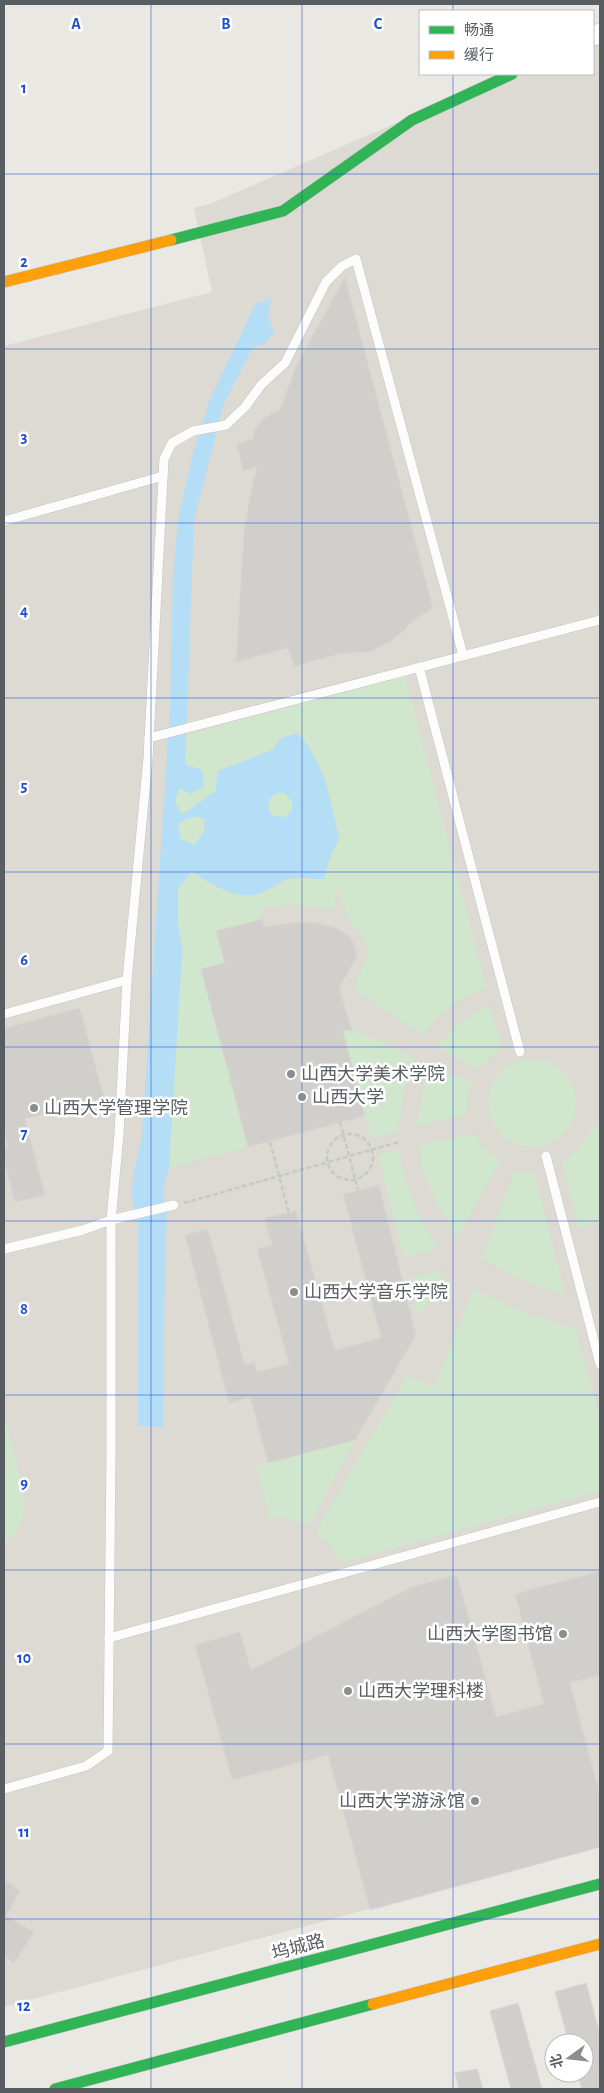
<svg xmlns="http://www.w3.org/2000/svg" width="604" height="2093" font-family="'Alegreya Sans','Noto Sans SC',sans-serif">
  <rect width="100%" height="100%" fill="#e9e8e2"/>
  <path fill="#dcdad2" d="M 600,34 L 600,1847 L 4,2007 L 4,346 L 212,292 L 194,208 L 210,204 L 509,74 L 593,74 L 593,37 Z"/>
  <g fill="#d0e6cd">
    <path d="M 405,676 L 486,987 C 458,1000 442,1010 423,1035 L 356,991 C 354,977 368,965 367,949 C 366,935 353,927 347,915 C 344,908 342,899 340,892 L 333,890 L 336,901 L 335,910 L 290,904 L 260,909 L 262,919 L 216,931 L 225,963 L 201,969 L 248,1147 L 169,1168 L 182,951 L 178,923 L 178,888 L 192,872 L 211,884 L 272,889 L 286,879 L 324,879 L 330,857 L 339,838 L 324,775 L 281,738 L 272,750 L 218,771 L 216,792 C 203,799 194,809 181,814 L 175,802 L 185,764 L 187,735 Z"/>
    <circle cx="280" cy="805" r="13"/>
    <path d="M 195,816 L 205,819 L 204,832 L 195,845 L 180,839 L 178,823 Z"/>
    <path d="M 489,1004 L 502,1048 L 477,1069 L 436,1046 L 456,1025 Z"/>
    <path d="M 352,1029 L 415,1058 L 405,1087 L 397,1132 L 371,1138 L 343,1031 Z"/>
    <circle cx="532" cy="1103" r="44"/>
    <path d="M 428,1066 L 473,1083 L 468,1095 L 466,1115 L 416,1126 Z"/>
    <path d="M 593,1125 L 600,1128 L 600,1222 L 579,1228 L 562,1162 C 577,1151 585,1142 593,1125 Z"/>
    <path d="M 474,1133 L 480,1144 L 500,1161 L 458,1237 L 441,1211 L 426,1180 L 418,1146 Z"/>
    <path d="M 399,1150 C 406,1189 416,1215 438,1248 L 404,1257 L 378,1156 Z"/>
    <path d="M 515,1171 L 525,1173 L 534,1171 L 565,1294 C 533,1286 510,1277 482,1258 Z"/>
    <path d="M 445,1270 L 419,1318 L 410,1278 Z"/>
    <path d="M 473,1289 L 522,1312 L 576,1329 L 600,1421 L 600,1491 L 341,1563 L 330,1545 L 315,1533 L 407,1376 L 434,1387 Z"/>
    <path d="M 4,1414 C 9,1437 28,1496 23,1516 C 20,1528 12,1537 4,1545 Z"/>
    <path d="M 355,1440 L 309,1526 L 287,1518 L 270,1518 L 256,1466 Z"/>
  </g>
  <path fill="#b4ddf6" fill-rule="evenodd" d="M 271,299 L 268,317 L 274,332 L 265,343 L 253,347 L 224,403 L 194,520 L 185,764 L 202,770 L 204,786 L 191,794 L 179,788 L 175,802 L 181,814 C 194,809 203,799 215,792 L 218,771 L 272,750 L 281,738 L 297,733 C 326,763 329,799 339,838 L 330,857 L 324,879 C 313,879 296,875 285,880 C 274,884 266,893 253,895 C 231,897 209,883 192,872 L 178,888 L 178,923 L 182,951 L 169,1168 L 163,1189 L 167,1213 L 165,1253 L 163,1427 L 138,1426 L 138,1223 L 132,1198 L 133,1177 L 142,1137 L 170,708 L 173,572 L 179,515 L 193,453 L 211,397 L 256,303 ZM 276,793 L 285,793 L 292,802 L 292,810 L 285,817 L 273,816 L 268,808 L 269,800 ZM 195,816 L 205,819 L 204,832 L 195,845 L 180,839 L 178,823 Z"/>
  <g fill="#d1cfcc" stroke="#d8d6d2">
    <path d="M 345,277 L 433,608 L 412,621 L 403,631 L 391,641 L 372,651 L 339,654 L 294,666 L 288,648 L 236,662 L 244,532 L 251,491 L 257,467 L 243,471 L 237,444 L 253,439 L 254,430 L 261,421 L 271,413 L 280,410 L 296,366 Z"/>
    <path d="M 262,919 L 264,927 L 301,922 L 317,923 L 336,928 L 348,935 L 353,942 L 357,956 L 339,988 L 352,1030 L 343,1031 L 365,1116 L 248,1147 L 201,969 L 225,963 L 216,931 Z"/>
    <path d="M 80,1008 L 104,1098 L 25,1119 L 45,1195 L 15,1202 L 4,1160 L 4,1148 L 8,1147 L 4,1129 L 4,1028 Z"/>
    <path d="M 379,1185 L 416,1335 L 355,1440 L 268,1463 L 250,1397 L 229,1403 L 185,1235 L 208,1229 L 245,1365 L 254,1363 L 257,1372 L 289,1364 L 257,1249 L 272,1245 L 264,1218 L 296,1211 L 335,1350 L 381,1338 L 343,1194 Z"/>
    <path d="M 600,1571 L 600,1675 L 570,1683 L 600,1795 L 600,1847 L 370,1910 L 328,1755 L 232,1780 L 195,1645 L 240,1632 L 251,1670 L 411,1587 L 457,1575 L 496,1717 L 544,1704 L 515,1594 Z"/>
    <path d="M 4,1880 L 20,1891 L 6,1916 L 34,1932 L 14,1963 L 4,1957 Z"/>
    <path d="M 586,1983 L 600,2035 L 600,2089 L 582,2089 L 577,2073 L 584,2073 L 584,2043 L 569,2043 L 555,1992 Z"/>
    <path d="M 518,2003 L 542,2089 L 511,2089 L 490,2011 Z"/>
    <path d="M 477,2069 L 483,2089 L 459,2089 L 455,2073 Z"/>
  </g>
  <g fill="none" stroke-linecap="round" stroke-linejoin="round">
    <defs>
      <g id="lane">
        <path d="M 4,521 L 163,476"/>
        <path d="M 419,667 L 520,1052"/>
        <path d="M 149,738 L 600,620"/>
        <path d="M 4,1014 L 127,980"/>
        <path d="M 546,1156 L 600,1364"/>
        <path d="M 4,1249 L 83,1230 L 111,1220 L 119,1134 L 127,980 L 148,758 L 164,459 L 172,443 L 193,431 L 226,425 L 245,407 L 261,385 L 285,363 L 326,282 L 342,266 L 356,259 L 463,655"/>
        <path d="M 109,1638 L 600,1502"/>
        <path d="M 4,1789 L 86,1766 L 108,1751 L 111,1453 L 111,1220 L 174,1205"/>
      </g>
      <path id="street" d="M 593,36 L 600,33"/>
      <g id="fast">
        <path d="M 171,240 L 283,211 L 412,120 L 512,74"/>
        <path d="M 4,2042 L 600,1884"/>
        <path d="M 55,2089 L 373,2004"/>
      </g>
      <g id="slow">
        <path d="M 4,282 L 171,240"/>
        <path d="M 373,2004 L 600,1944"/>
      </g>
    </defs>
    <use href="#lane" stroke="#c5c5c3" stroke-width="10"/>
    <use href="#street" stroke="#c5c5c3" stroke-width="20"/>
    <use href="#fast" stroke="#c6c7c6" stroke-width="12"/>
    <use href="#slow" stroke="#c6c7c6" stroke-width="12"/>
    <path stroke="#c4cac6" stroke-width="2.5" stroke-dasharray="5 2.5" stroke-linecap="butt" d="M 184,1203 L 399,1142"/>
    <use href="#lane" stroke="#fcfcfb" stroke-width="9"/>
    <use href="#street" stroke="#fcfcfb" stroke-width="19"/>
    <use href="#fast" stroke="#30b455" stroke-width="11"/>
    <use href="#slow" stroke="#ff9f0a" stroke-width="11"/>
    <g stroke="#c4cac6" stroke-width="2.5" stroke-dasharray="5 2.5" stroke-linecap="butt">
      <path d="M 340,1122 L 358,1190"/>
      <circle cx="350" cy="1157" r="23"/>
      <path d="M 270,1142 L 289,1213"/>
    </g>
  </g>
  <path fill="none" stroke="#1d4ed8" stroke-width="1" stroke-opacity="0.55" d="M 151,4 L 151,2089M 302,4 L 302,2089M 453,4 L 453,11M 453,74 L 453,2089M 4,174 L 600,174M 4,349 L 600,349M 4,523 L 600,523M 4,698 L 600,698M 4,872 L 600,872M 4,1047 L 600,1047M 4,1221 L 600,1221M 4,1395 L 600,1395M 4,1570 L 600,1570M 4,1744 L 600,1744M 4,1919 L 600,1919"/>
  <g fill="#8b8e8e" stroke="#fff" stroke-width="2">
    <circle cx="291" cy="1074" r="5"/>
    <circle cx="302" cy="1097" r="5"/>
    <circle cx="34" cy="1108" r="5"/>
    <circle cx="294" cy="1292" r="5"/>
    <circle cx="563" cy="1634" r="5"/>
    <circle cx="348" cy="1691" r="5"/>
    <circle cx="475" cy="1801" r="5"/>
  </g>
  <g text-anchor="middle" stroke-width="5" stroke-linejoin="round" paint-order="stroke">
    <g font-size="18" fill="#585d61" stroke="#fff" text-anchor="start">
      <text x="301" y="1080">山西大学美术学院</text>
      <text x="312" y="1103">山西大学</text>
      <text x="44" y="1114">山西大学管理学院</text>
      <text x="304" y="1298">山西大学音乐学院</text>
      <text x="553" y="1640" text-anchor="end">山西大学图书馆</text>
      <text x="358" y="1697">山西大学理科楼</text>
      <text x="465" y="1807" text-anchor="end">山西大学游泳馆</text>
    </g>
    <g font-size="18" fill="#585d61" stroke="#fff">
      <text transform="translate(298 1947) rotate(-15)" y="6">坞城路</text>
    </g>
  </g>
  <g font-size="16" text-anchor="middle" font-weight="bold" fill="#1d4ed8" stroke="#fff" stroke-width="5" stroke-linejoin="round" paint-order="stroke">
    <text x="76" y="29">A</text>
    <text x="226" y="29">B</text>
    <text x="378" y="29">C</text>
    <text x="24" y="93">1</text>
    <text x="24" y="267">2</text>
    <text x="24" y="442">3</text>
    <text x="24" y="616">4</text>
    <text x="24" y="791">5</text>
    <text x="24" y="965">6</text>
    <text x="24" y="1139">7</text>
    <text x="24" y="1314">8</text>
    <text x="24" y="1488">9</text>
    <text x="24" y="1663">10</text>
    <text x="24" y="1837">11</text>
    <text x="24" y="2011">12</text>
  </g>
  <rect width="604" height="2093" fill="none" stroke="#585d61" stroke-width="10"/>
  <rect x="419" y="10" width="175" height="65" fill="#ffffff" stroke="#bcbec0"/>
  <rect x="429" y="26" width="25" height="8" fill="#30b455" stroke="#bcbec0"/>
  <text x="464" y="35" font-size="15" fill="#585d61">畅通</text>
  <rect x="429" y="51" width="25" height="8" fill="#ff9f0a" stroke="#bcbec0"/>
  <text x="464" y="60" font-size="15" fill="#585d61">缓行</text>
  <g transform="translate(569 2058) rotate(255)"><circle r="24" fill="#ffffff" stroke="#bcbec0"/>
  <path d="M0-4L9 19L0 12L-9 19Z" fill="#8b8e8e"/>
  <text y="-8" font-size="14" font-weight="bold" text-anchor="middle" fill="#585d61">北</text>
  </g>
</svg>
